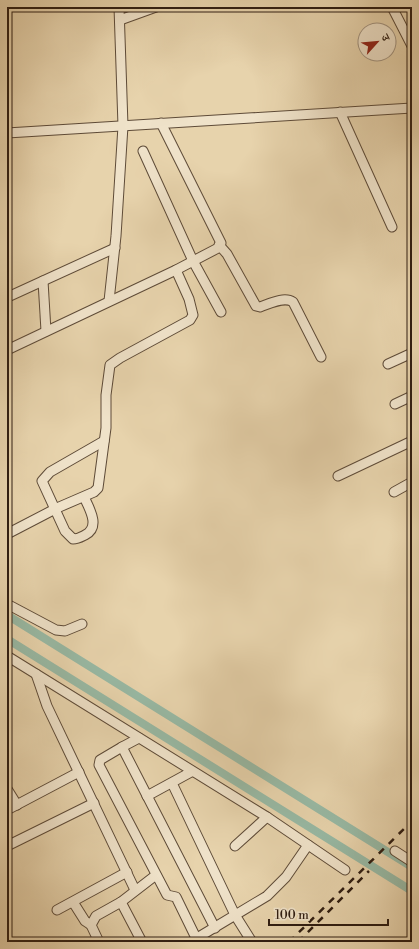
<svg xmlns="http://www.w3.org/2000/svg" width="419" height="949" font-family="'Libre Bodoni','Noto Serif Devanagari',serif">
  <rect width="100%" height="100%" fill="#e7d3ac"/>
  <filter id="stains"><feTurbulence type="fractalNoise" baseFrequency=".005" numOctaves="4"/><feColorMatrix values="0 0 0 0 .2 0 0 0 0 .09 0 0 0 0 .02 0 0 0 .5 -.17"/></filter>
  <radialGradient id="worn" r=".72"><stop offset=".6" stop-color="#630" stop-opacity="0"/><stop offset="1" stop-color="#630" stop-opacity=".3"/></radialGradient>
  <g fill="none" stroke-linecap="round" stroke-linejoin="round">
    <g stroke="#98b9a4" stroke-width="8">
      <path d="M 7,615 L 412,867"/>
      <path d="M 7,639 L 412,891"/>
    </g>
    <defs>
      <g id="minor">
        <path d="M 392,7 L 412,46"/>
        <path d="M 120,20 L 156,7"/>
        <path d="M 340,112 L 392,227"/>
        <path d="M 7,133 L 412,108"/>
        <path d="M 143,151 L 193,261 L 221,312"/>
        <path d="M 219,245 L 227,254 L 256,306 L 260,307 C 269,304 284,296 293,302 L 321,357"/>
        <path d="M 43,281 L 46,331"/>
        <path d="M 10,296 L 115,248"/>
        <path d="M 109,301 L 116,236 L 123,126 L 119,7"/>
        <path d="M 7,350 L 176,270 L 218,248 L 221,243 L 161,123"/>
        <path d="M 388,364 L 412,353"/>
        <path d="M 395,404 L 412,396"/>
        <path d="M 338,476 L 412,441"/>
        <path d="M 394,492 L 412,482"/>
        <path d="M 84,497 C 89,508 101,527 85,535 C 81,537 78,539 73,539 L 65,531 L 42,481 L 50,472 L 104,441"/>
        <path d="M 7,534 L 57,508 L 94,492 L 98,488 L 106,428 L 106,395 L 110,365 L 120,358 L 190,320 L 193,315 L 189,299 L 176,270"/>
        <path d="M 7,604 L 56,630 L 65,631 L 82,624"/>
        <path d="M 7,656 L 267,817 L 345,870"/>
        <path d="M 36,674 L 47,706 L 135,890"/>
        <path d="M 139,738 L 122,747 L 215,928"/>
        <path d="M 122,747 L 100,760 L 99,765 L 167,895 L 176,897 L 198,942"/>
        <path d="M 172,783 L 235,915 L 252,942"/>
        <path d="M 7,789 L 17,805"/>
        <path d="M 147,796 L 191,772"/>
        <path d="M 7,810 L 79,772"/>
        <path d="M 7,846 L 94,803"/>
        <path d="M 235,846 L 267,817"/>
        <path d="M 395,851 L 412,862"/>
        <path d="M 73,902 L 85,921 L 91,925"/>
        <path d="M 121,902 L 142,942"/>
        <path d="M 57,910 L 127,872"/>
        <path d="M 197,938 L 267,896 L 286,877 L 308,845"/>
        <path d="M 99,942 L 91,925 L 96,916 L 121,902 L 156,875"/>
      </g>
    </defs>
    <use href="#minor" stroke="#5e4b38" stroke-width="11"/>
    <use href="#minor" stroke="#efe2c9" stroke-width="9"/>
    <g stroke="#301e12" stroke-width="2.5" stroke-dasharray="7 7" stroke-linecap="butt">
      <path d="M 289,942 L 412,821"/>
      <path d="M 298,942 L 369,871"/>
    </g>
  </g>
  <rect width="419" height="949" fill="none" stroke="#e7d3ac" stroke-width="24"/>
  <rect x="8" y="8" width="403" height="933" fill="none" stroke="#301e12" stroke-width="2"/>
  <rect x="12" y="12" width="395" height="925" fill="none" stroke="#301e12"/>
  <g transform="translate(377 42) rotate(63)"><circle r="19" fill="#efe2c9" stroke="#a39480"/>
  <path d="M0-3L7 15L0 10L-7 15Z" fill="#8f2418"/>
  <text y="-6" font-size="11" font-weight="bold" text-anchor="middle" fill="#301e12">उ</text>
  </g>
  <path d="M269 919v6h119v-6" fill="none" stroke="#301e12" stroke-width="2"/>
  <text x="275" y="919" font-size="12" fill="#301e12" stroke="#efe2c9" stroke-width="3" paint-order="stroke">100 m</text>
  <rect width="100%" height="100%" filter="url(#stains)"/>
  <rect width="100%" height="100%" fill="url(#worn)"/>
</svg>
